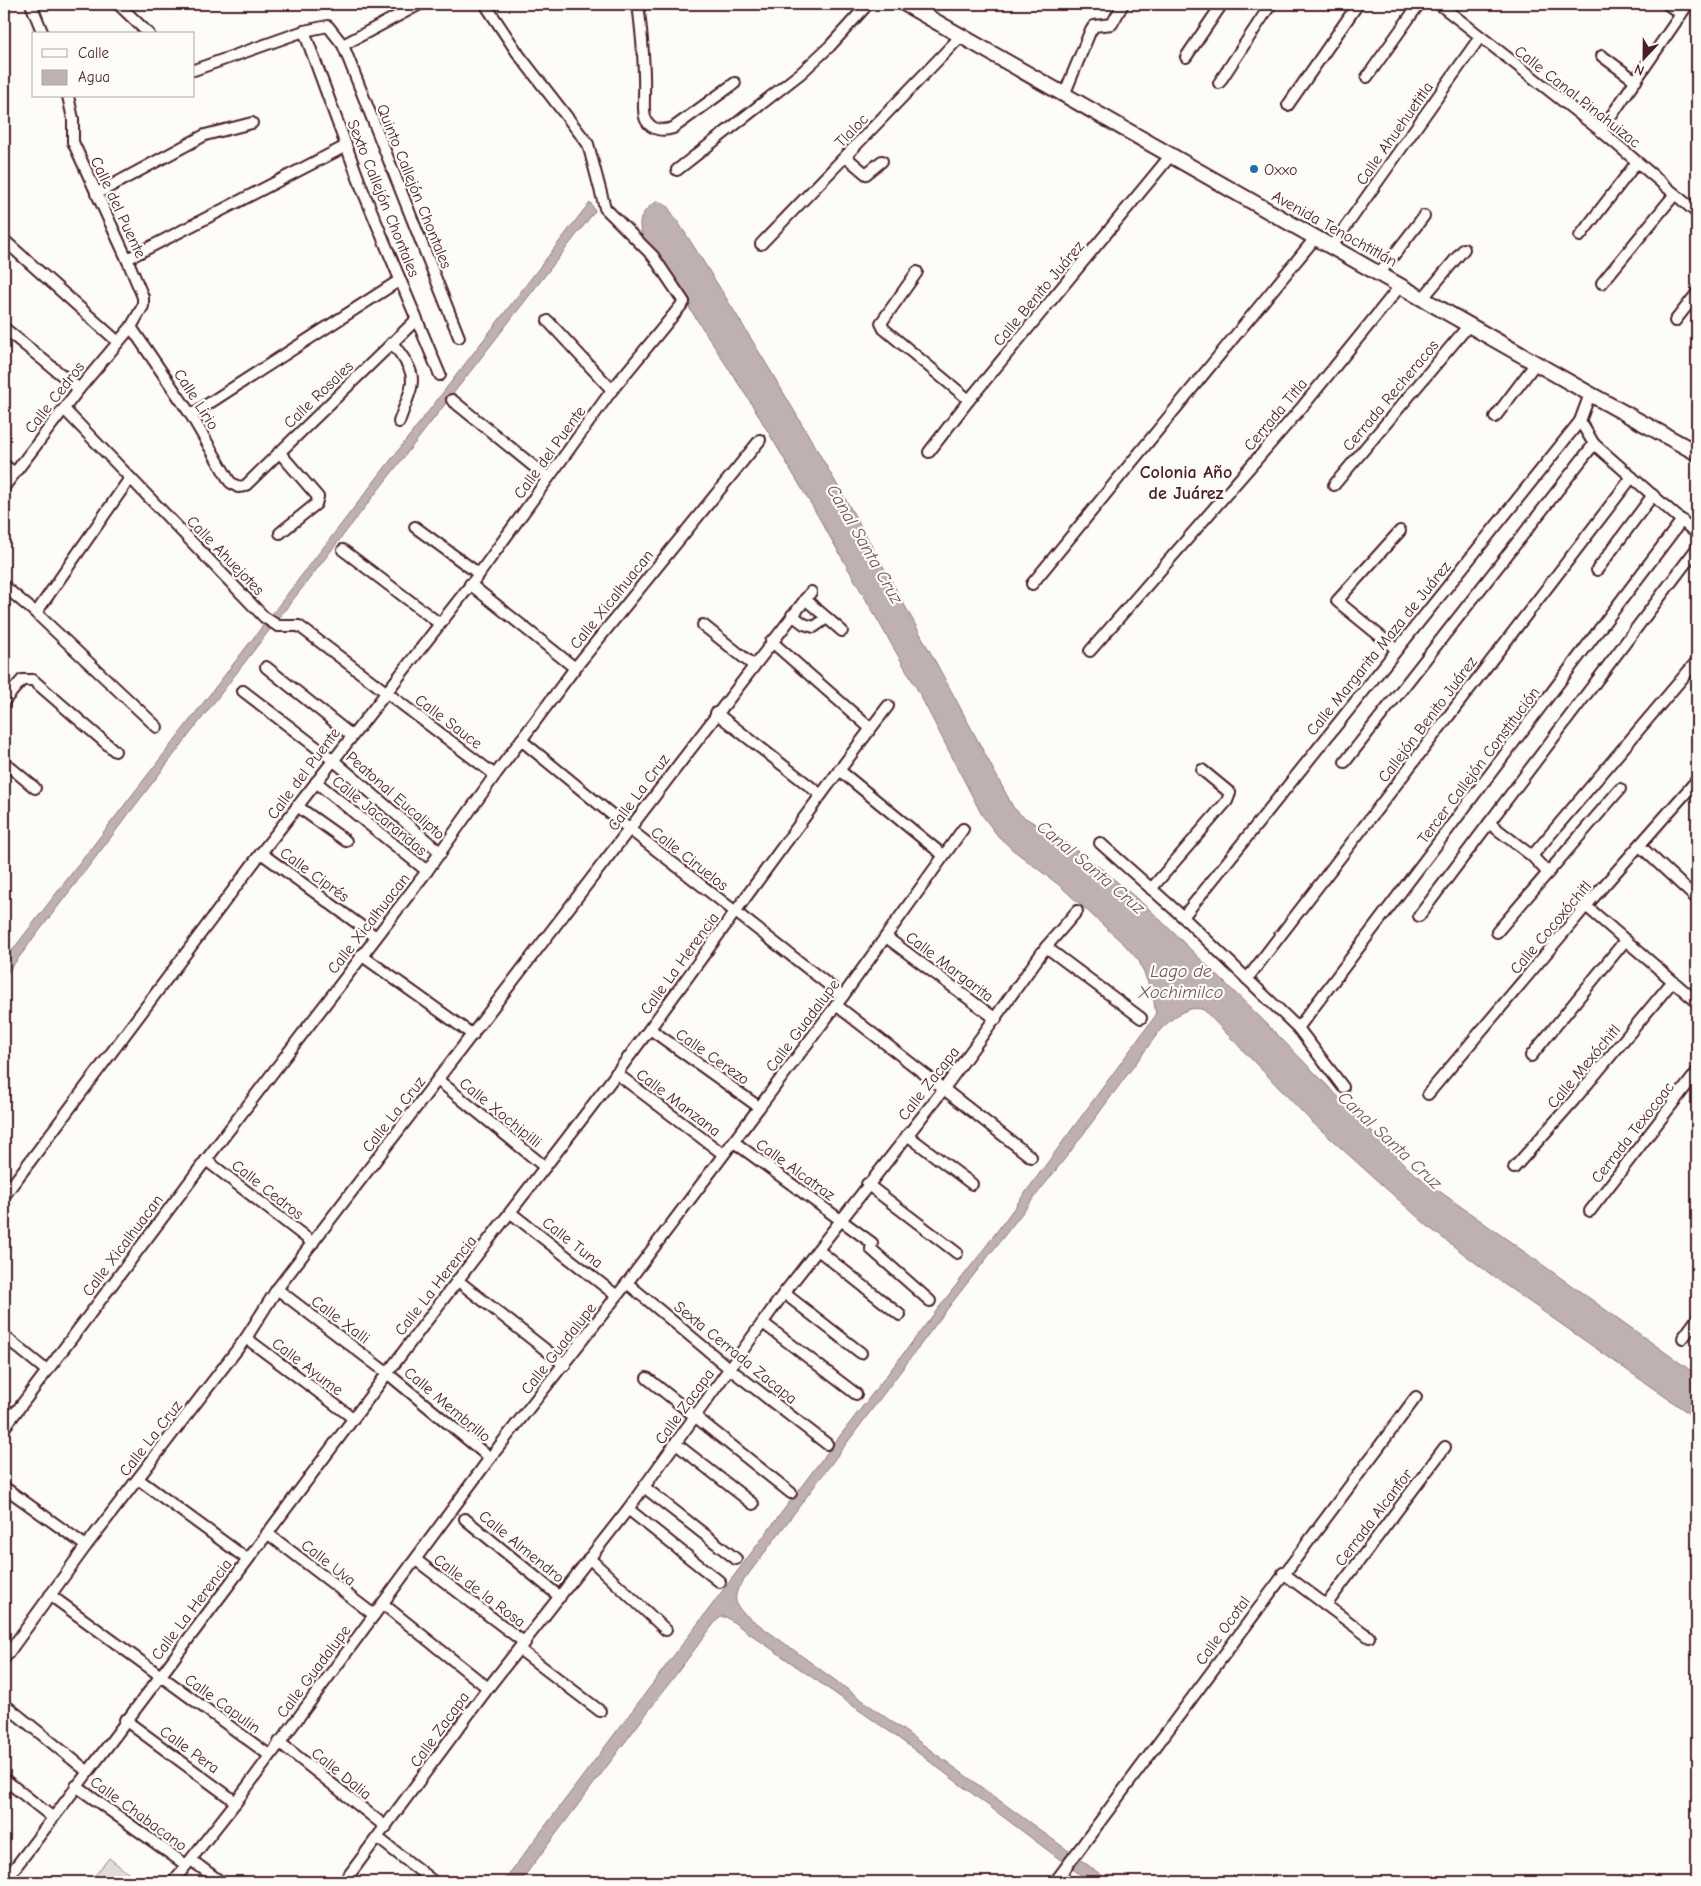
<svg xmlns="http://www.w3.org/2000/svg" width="1701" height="1886" font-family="'Comic Neue',sans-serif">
  <rect width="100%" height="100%" fill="#fdfcf7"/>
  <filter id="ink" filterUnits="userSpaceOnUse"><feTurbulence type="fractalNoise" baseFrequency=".02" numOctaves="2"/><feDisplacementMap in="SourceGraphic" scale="10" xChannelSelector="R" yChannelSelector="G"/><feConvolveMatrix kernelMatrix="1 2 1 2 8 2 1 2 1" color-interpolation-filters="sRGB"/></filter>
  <g filter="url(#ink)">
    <path fill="#e3dcda" stroke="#967e82" d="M 109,1858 L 139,1882 L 90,1882 Z"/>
    <g fill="#c0b1b1" stroke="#91777b">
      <path d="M 658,201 L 667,206 L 678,222 C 800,411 908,608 1013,807 L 1022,816 L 1059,838 L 1103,870 L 1149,909 L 1260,1017 L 1411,1171 L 1697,1375 L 1697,1419 L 1501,1282 L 1431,1229 L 1311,1121 L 1204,1010 C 1187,1004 1173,1018 1161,1029 L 1070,1152 L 954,1300 L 738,1588 C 734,1599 735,1604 743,1613 L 1111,1882 L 1090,1882 L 893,1734 L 726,1617 L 721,1617 L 716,1621 L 520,1882 L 503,1882 L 819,1463 L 981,1253 L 1156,1015 L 1153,995 L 1139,961 L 1125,945 L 1059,885 L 1013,850 L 998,836 L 982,815 L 916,687 L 814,509 L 751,403 L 642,235 C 636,219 644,209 658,201 Z"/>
      <path d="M 590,202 L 595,211 L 261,641 L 4,977 L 4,961 Z"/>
    </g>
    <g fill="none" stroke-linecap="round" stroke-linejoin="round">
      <defs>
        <g id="minor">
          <path d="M 31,4 L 43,34"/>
          <path d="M 118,4 L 149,34"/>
          <path d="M 638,4 C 642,35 645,66 644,97 C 644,104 643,114 646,120 C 652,131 664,131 673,128 L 735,83"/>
          <path d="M 1439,4 L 1601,131 L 1697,213"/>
          <path d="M 1667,4 L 1681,14"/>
          <path d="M 304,31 L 361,186 L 440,375"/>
          <path d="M 343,45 L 420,4"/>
          <path d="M 1602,56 L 1636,81"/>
          <path d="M 1186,57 L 1222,4"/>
          <path d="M 194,70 L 304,31 L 328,26 L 343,45 L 459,337"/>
          <path d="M 1367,77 L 1419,4"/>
          <path d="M 1219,83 L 1271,4"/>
          <path d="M 1064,95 L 1090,32 L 1094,26 L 1112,24 L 1123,4"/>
          <path d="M 1288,105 L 1358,4"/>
          <path d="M 1601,131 L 1688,4"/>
          <path d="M 846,157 L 866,174 L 882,161"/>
          <path d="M 677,170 L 801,73 L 830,46 L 868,4"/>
          <path d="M 96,194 L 205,135 L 252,123"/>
          <path d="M 1580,236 L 1637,162"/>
          <path d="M 4,240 L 117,341"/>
          <path d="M 761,244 L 961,36"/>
          <path d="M 1332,246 L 1480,37"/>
          <path d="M 127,259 L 346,146"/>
          <path d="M 917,272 L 881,323 L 884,329 L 969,400"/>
          <path d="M 1380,273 L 1424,216"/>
          <path d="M 1602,283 L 1675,194"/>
          <path d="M 1423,298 L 1464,249"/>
          <path d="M 548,321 L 612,390"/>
          <path d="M 1675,321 L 1697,293"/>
          <path d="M 131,327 L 191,415 L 230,482 L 238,487 L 245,486 L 417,319"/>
          <path d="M 4,328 L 79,389"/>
          <path d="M 392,343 C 422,379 413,381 399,422"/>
          <path d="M 452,400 L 548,478"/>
          <path d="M 64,409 L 264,617 L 278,626 L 299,626 L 495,775"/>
          <path d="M 191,415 L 400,280"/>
          <path d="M 1495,417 L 1536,363"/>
          <path d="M 1580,421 L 1594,444 L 1697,534"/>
          <path d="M 279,452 L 318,497 L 316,504 L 280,533"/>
          <path d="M 929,452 L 969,400 L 1171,155"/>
          <path d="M 4,465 L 15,473"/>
          <path d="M 1334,485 L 1469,325"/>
          <path d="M 4,487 L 79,389 L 131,327 L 143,306 L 143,297 L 127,259 L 73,142 L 73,119 L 68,96"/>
          <path d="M 415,527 L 479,574"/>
          <path d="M 343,550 L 440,624"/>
          <path d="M 1597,570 L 1653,495"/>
          <path d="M 470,584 L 575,668"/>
          <path d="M 1032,584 L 1316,237"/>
          <path d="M 4,586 L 36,613 L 157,727"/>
          <path d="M 805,599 L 842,631"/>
          <path d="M 36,613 L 130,478"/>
          <path d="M 792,615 L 804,624 L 814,627 L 827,618"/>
          <path d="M 703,625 L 753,665"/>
          <path d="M 771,641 L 870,728"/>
          <path d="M 1396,649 L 1337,601 L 1400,531"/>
          <path d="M 1090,651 L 1303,406 L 1401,285"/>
          <path d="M 266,667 L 351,735"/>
          <path d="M 243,691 L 333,760 L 441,853"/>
          <path d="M 4,701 L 22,680 L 33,680 L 115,751"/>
          <path d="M 716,713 L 821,795"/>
          <path d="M 521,740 L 628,828 L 843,996"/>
          <path d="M 4,762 L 35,788"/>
          <path d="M 1345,762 L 1594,444"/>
          <path d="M 839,770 L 943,855"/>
          <path d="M 316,782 L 427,871"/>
          <path d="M 297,806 L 346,841"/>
          <path d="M 1489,823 L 1697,548"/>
          <path d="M 1100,843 L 1183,917 L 1298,1028 L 1343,1087"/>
          <path d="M 1640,846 L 1697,899"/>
          <path d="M 261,853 L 376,937"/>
          <path d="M 1532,856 L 1697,661"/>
          <path d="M 1151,889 L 1227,801 L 1230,793 L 1202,770"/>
          <path d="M 1586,906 L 1697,1002"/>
          <path d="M 1419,916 L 1489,823 L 1532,856 L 1548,873"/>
          <path d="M 1183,917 L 1580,421 L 1590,394"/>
          <path d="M 1497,932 L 1620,789"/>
          <path d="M 886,937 L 996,1019"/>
          <path d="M 1046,947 L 1141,1018"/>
          <path d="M 361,955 L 473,1035"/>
          <path d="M 1247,979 L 1632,477"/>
          <path d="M 836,1005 L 1031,1157"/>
          <path d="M 1298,1028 L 1682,520"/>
          <path d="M 650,1029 L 759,1107"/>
          <path d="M 1531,1056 L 1624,942"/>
          <path d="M 616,1073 L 723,1154"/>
          <path d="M 438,1080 L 545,1167"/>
          <path d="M 1428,1094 L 1586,906 L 1697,780"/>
          <path d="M 907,1135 L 972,1184"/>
          <path d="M 734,1142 L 872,1243 L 871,1249 L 930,1301"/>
          <path d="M 206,1160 L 313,1243"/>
          <path d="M 1514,1168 L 1574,1100 L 1672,982"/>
          <path d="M 867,1184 L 957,1253"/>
          <path d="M 4,1196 L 261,853 L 479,574 L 612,390 L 684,302 L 653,256 L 605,208 L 588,144 L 519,55 L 485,4"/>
          <path d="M 1590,1211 L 1697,1072"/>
          <path d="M 511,1213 L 617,1296"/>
          <path d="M 818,1250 L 900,1315"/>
          <path d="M 457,1280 L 565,1365"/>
          <path d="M 627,1283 L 730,1369 L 827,1444"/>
          <path d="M 277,1289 L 387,1373 L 490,1458"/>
          <path d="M 784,1293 L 861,1353"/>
          <path d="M 763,1323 L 856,1394"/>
          <path d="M 4,1336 L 47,1371"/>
          <path d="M 246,1338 L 353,1418"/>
          <path d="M 1683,1338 L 1697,1319"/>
          <path d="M 647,1378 L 791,1493"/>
          <path d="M 4,1408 L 13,1416"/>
          <path d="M 4,1428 L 206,1160 L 427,871 L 495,775 L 575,668 L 760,440"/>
          <path d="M 675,1443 L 753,1504"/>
          <path d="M 138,1479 L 247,1559"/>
          <path d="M 4,1487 L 86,1546"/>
          <path d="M 644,1487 L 736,1559"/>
          <path d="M 628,1509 L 720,1582"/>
          <path d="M 465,1519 L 560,1597"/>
          <path d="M 267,1533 L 374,1615"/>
          <path d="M 589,1558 L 666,1630"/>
          <path d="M 416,1560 L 525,1643"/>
          <path d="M 1283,1573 L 1369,1637"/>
          <path d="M 50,1595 L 269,1755"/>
          <path d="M 383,1604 L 488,1688"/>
          <path d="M 1326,1605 L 1445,1447"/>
          <path d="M 519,1649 L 600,1711"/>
          <path d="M 4,1659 L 86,1546 L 246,1338 L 277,1289 L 811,592"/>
          <path d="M 4,1704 L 87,1771"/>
          <path d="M 125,1720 L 236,1802"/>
          <path d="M 279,1742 L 386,1827"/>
          <path d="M 4,1779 L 52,1817"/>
          <path d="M 76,1786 L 186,1865"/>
          <path d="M 378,1838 L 434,1882"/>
          <path d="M 191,1860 L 221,1882"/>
          <path d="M 4,1882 C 142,1703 277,1520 413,1339 C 492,1234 574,1132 651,1027 C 730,920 807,811 888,706"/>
          <path d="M 173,1882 L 236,1802 L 490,1458 L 627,1283 L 843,996 L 963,829"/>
          <path d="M 344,1882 L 488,1688 L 628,1509 L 784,1293 L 943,1090 L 1046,947 L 1077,911"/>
          <path d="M 1055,1882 L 1416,1397"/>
        </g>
        <path id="secondary" d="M 905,4 L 1590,394 L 1697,453"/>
      </defs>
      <use href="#minor" stroke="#4a1f2b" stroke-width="14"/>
      <use href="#secondary" stroke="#4a1f2b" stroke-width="18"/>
      <use href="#minor" stroke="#fdfcf7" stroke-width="10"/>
      <use href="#secondary" stroke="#fdfcf7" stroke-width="14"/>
    </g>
  </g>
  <circle fill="#1f6fb2" stroke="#fdfcf7" stroke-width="2" cx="1254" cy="169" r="5"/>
  <g text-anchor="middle" stroke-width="4.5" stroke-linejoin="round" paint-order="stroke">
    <g font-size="16" fill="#4a1f2b" stroke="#fdfcf7">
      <text transform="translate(1578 96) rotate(38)" y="6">Calle Canal Pinahuizac</text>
      <text transform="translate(851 130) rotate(-46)" y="6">Tlaloc</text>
      <text transform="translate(1394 133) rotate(-55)" y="6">Calle Ahuehuetitla</text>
      <text transform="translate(415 186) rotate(68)" y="6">Quinto Callejón Chontales</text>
      <text transform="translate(384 198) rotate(68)" y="6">Sexto Callejón Chontales</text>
      <text transform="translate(119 207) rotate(65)" y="6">Calle del Puente</text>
      <text transform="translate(1335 228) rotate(29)" y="6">Avenida Tenochtitlán</text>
      <text transform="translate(1038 293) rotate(-50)" y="6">Calle Benito Juárez</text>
      <text transform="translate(318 394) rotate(-44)" y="6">Calle Rosales</text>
      <text transform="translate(1390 395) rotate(-50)" y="6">Cerrada Recheracos</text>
      <text transform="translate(54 397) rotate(-52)" y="6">Calle Cedros</text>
      <text transform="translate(197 399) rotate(57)" y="6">Calle Lirio</text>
      <text transform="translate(1275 414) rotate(-50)" y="6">Cerrada Titla</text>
      <text transform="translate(549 452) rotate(-54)" y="6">Calle del Puente</text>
      <text transform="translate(226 555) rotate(46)" y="6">Calle Ahuejotes</text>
      <text transform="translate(611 599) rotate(-51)" y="6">Calle Xicalhuacan</text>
      <text transform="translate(1378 648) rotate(-51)" y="6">Calle Margarita Maza de Juárez</text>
      <text transform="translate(1427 719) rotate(-53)" y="6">Callejón Benito Juárez</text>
      <text transform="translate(449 721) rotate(37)" y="6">Calle Sauce</text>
      <text transform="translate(1478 765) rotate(-53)" y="6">Tercer Callejón Constitución</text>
      <text transform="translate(303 773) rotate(-53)" y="6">Calle del Puente</text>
      <text transform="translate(638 792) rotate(-53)" y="6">Calle La Cruz</text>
      <text transform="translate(396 795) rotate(41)" y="6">Peatonal Eucalipto</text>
      <text transform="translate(380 815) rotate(39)" y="6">Calle Jacarandas</text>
      <text transform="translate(690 858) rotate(38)" y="6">Calle Ciruelos</text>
      <text transform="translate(315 874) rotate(36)" y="6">Calle Ciprés</text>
      <text transform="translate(368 923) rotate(-52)" y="6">Calle Xicalhuacan</text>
      <text transform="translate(1550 927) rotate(-50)" y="6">Calle Cocoxóchitl</text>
      <text transform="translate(679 963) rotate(-54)" y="6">Calle La Herencia</text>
      <text transform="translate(950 966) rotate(37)" y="6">Calle Margarita</text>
      <text transform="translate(802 1025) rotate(-53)" y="6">Calle Guadalupe</text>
      <text transform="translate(713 1056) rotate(35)" y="6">Calle Cerezo</text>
      <text transform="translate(1583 1066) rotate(-50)" y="6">Calle Mexóchitl</text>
      <text transform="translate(928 1083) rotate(-52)" y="6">Calle Zacapa</text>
      <text transform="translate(679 1102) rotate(37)" y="6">Calle Manzana</text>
      <text transform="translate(501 1112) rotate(39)" y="6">Calle Xochipilli</text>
      <text transform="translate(393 1114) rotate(-52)" y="6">Calle La Cruz</text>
      <text transform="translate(1632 1132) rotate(-52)" y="6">Cerrada Texocoac</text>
      <text transform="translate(796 1169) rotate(36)" y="6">Calle Alcatraz</text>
      <text transform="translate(268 1189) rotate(38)" y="6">Calle Cedros</text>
      <text transform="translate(573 1242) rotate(38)" y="6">Calle Tuna</text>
      <text transform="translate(122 1245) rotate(-53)" y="6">Calle Xicalhuacan</text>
      <text transform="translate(435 1285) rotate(-52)" y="6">Calle La Herencia</text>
      <text transform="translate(341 1319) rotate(37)" y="6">Calle Xalli</text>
      <text transform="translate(558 1348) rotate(-52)" y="6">Calle Guadalupe</text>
      <text transform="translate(736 1352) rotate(39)" y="6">Sexta Cerrada Zacapa</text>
      <text transform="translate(308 1366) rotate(37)" y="6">Calle Ayume</text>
      <text transform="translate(448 1404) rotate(40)" y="6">Calle Membrillo</text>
      <text transform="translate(684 1406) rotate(-54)" y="6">Calle Zacapa</text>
      <text transform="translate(150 1438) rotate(-52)" y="6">Calle La Cruz</text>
      <text transform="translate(1373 1517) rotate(-53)" y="6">Cerrada Alcanfor</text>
      <text transform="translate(522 1546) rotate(39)" y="6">Calle Almendro</text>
      <text transform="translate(329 1562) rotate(38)" y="6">Calle Uva</text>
      <text transform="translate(480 1590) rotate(37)" y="6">Calle de la Rosa</text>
      <text transform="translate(191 1609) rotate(-53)" y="6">Calle La Herencia</text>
      <text transform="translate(1222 1630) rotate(-54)" y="6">Calle Ocotal</text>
      <text transform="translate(313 1671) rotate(-53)" y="6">Calle Guadalupe</text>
      <text transform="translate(223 1703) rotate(36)" y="6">Calle Capulin</text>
      <text transform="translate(439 1729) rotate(-54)" y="6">Calle Zacapa</text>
      <text transform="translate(190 1749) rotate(36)" y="6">Calle Pera</text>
      <text transform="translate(342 1773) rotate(39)" y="6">Calle Dalia</text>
      <text transform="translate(139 1813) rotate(36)" y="6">Calle Chabacano</text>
    </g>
    <g font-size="16" fill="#4a1f2b" stroke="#fdfcf7" text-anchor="start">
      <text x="1264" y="175">Oxxo</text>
    </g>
    <g font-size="18" font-weight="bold" fill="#4a1f2b" stroke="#fdfcf7">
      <text x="1186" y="478">Colonia Año<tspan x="1186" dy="21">de Juárez</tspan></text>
    </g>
    <g font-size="18" font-style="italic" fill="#73525a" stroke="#fdfcf7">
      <text transform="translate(865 544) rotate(60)" y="6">Canal Santa Cruz</text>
      <text transform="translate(1091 867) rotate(40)" y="6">Canal Santa Cruz</text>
      <text x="1181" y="977">Lago de<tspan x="1181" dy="21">Xochimilco</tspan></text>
      <text transform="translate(1390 1140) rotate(43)" y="6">Canal Santa Cruz</text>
    </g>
  </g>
  <rect width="1701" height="1886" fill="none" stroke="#fdfcf7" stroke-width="20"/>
  <rect x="10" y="10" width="1681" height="1866" fill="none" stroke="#4a1f2b" stroke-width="2" filter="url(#ink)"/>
  <rect x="32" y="32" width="162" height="65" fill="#fdfcf7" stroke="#b5a4a5"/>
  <rect x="42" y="49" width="25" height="8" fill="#fdfcf7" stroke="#b5a4a5"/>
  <text x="78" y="58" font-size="15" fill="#4a1f2b">Calle</text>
  <rect x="42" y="70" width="25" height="15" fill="#c0b1b1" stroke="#b5a4a5"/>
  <text x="78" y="82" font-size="15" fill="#4a1f2b">Agua</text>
  <g transform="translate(1644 58) rotate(202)" stroke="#fdfcf7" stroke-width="4" paint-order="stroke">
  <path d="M0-4L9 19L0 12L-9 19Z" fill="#4a1f2b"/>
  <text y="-8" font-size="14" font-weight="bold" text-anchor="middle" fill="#4a1f2b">N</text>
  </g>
</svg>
